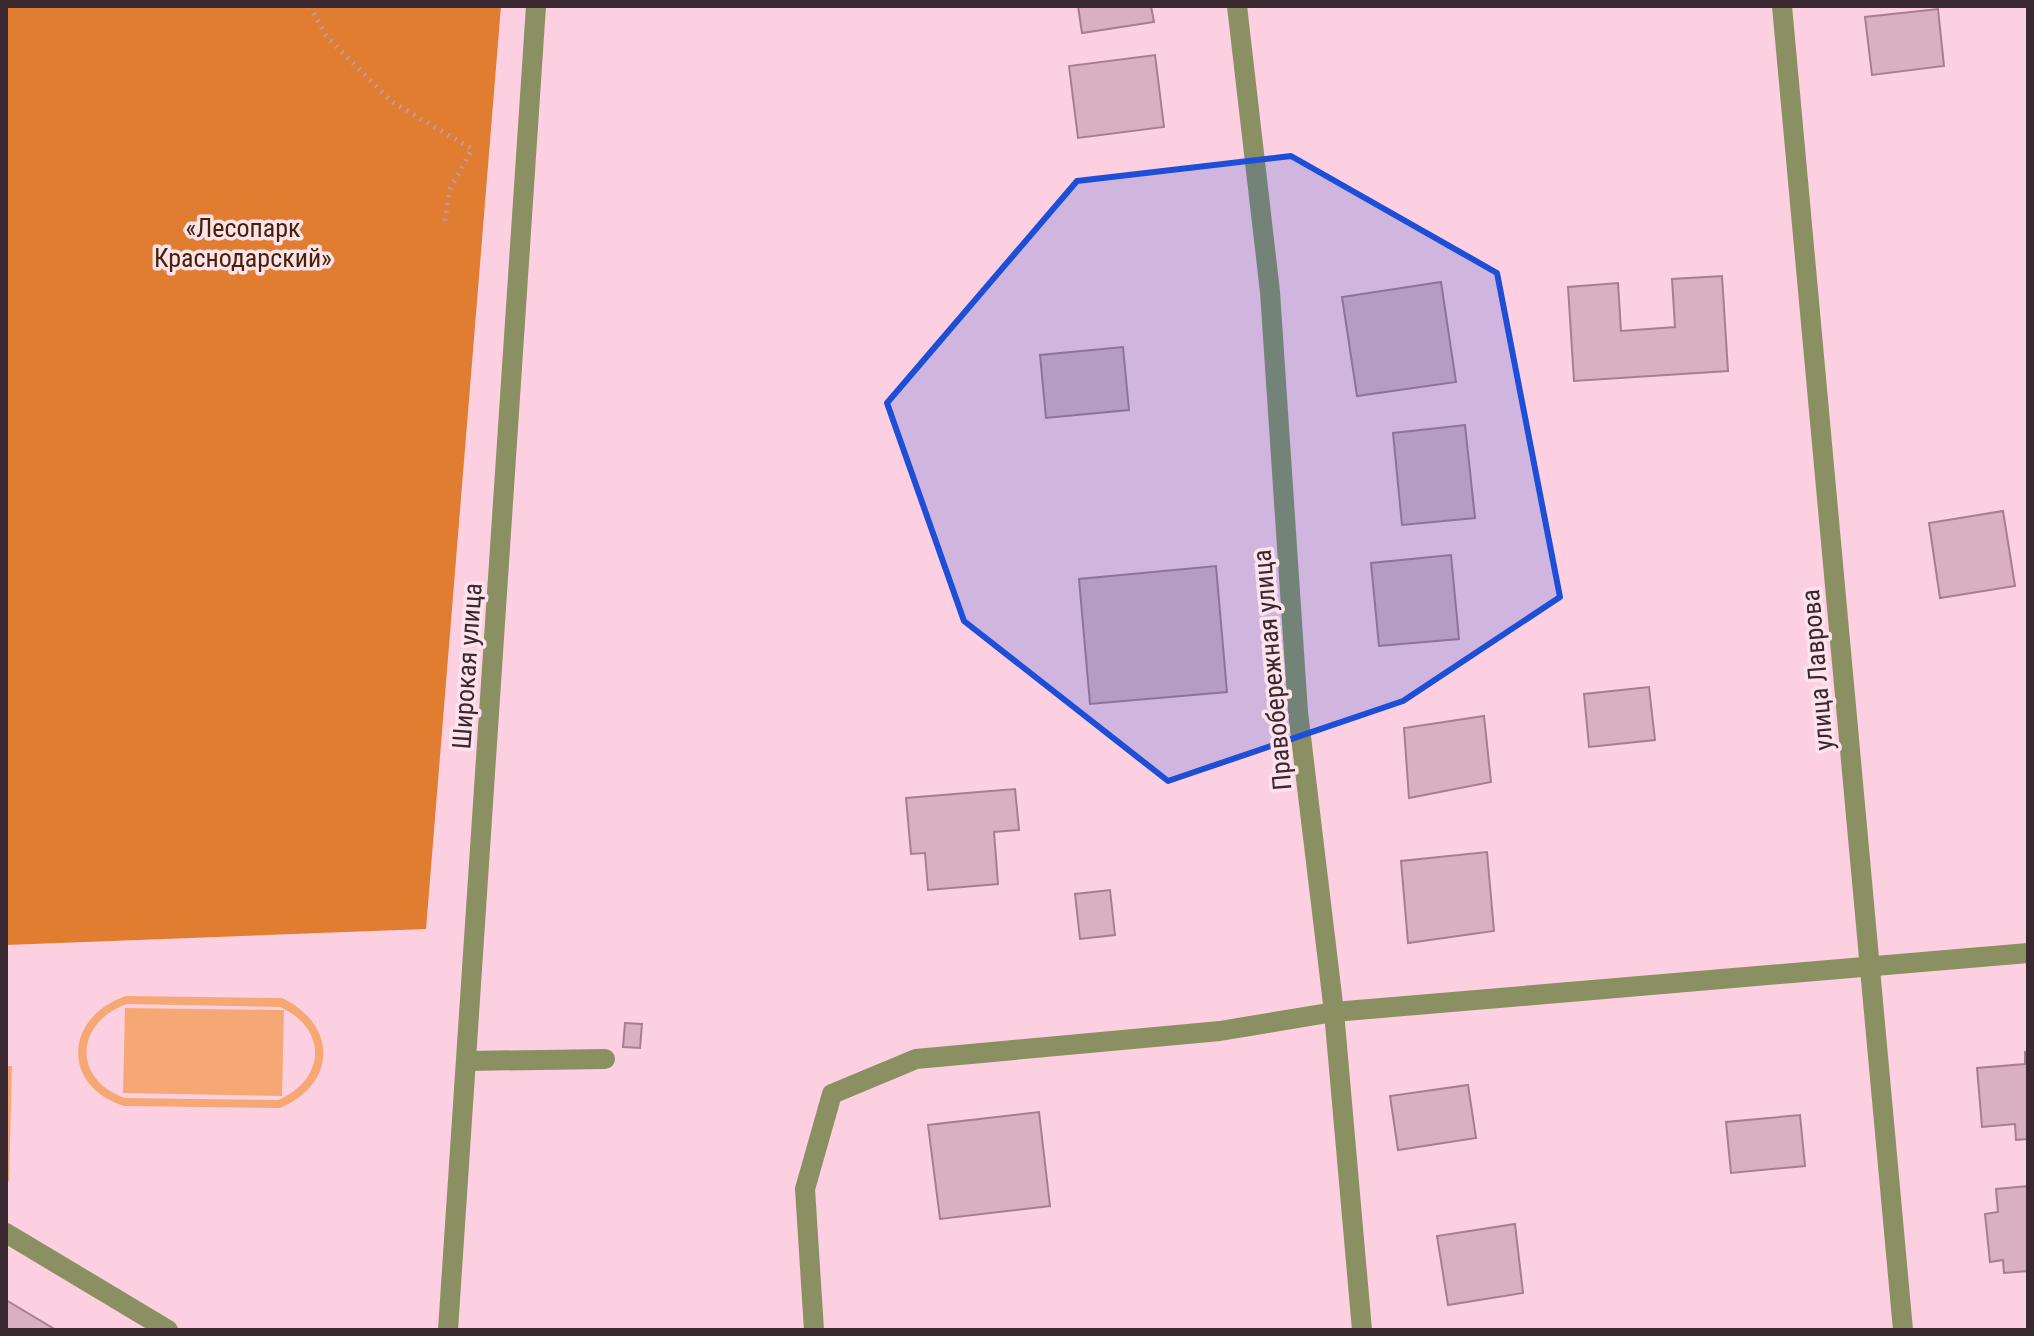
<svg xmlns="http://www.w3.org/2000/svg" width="2034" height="1336" font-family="'Roboto Condensed',sans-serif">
  <rect width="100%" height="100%" fill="#fdd0e1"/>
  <g fill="#f6a874" fill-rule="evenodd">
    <path d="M 126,996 L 282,998 C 338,1025 337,1084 280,1108 L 124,1106 C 61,1086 64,1017 126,996 ZM 127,1004 L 280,1007 C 328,1028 326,1080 278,1100 L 125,1098 C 72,1080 75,1022 127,1004 Z"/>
    <path d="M 125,1008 L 284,1010 L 282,1096 L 123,1093 Z"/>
    <path d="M 6,1066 L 12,1066 L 9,1182 L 6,1180 Z"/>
  </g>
  <path fill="#e07d31" d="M 6,6 L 501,6 L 426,929 L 6,945 Z"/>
  <g fill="#daafbf" stroke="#a77e8e" stroke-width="2">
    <path d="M 1078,6 L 1151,6 L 1154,22 L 1082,33 Z"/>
    <path d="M 1938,9 L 1944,66 L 1872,75 L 1865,17 Z"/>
    <path d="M 1155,55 L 1164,127 L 1078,138 L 1069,66 Z"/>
    <path d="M 1722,276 L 1728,371 L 1574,381 L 1568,287 L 1618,283 L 1621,331 L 1675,327 L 1672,279 Z"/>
    <path d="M 1441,282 L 1456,382 L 1357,396 L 1342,297 Z"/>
    <path d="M 1123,347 L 1129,410 L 1046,418 L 1040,355 Z"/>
    <path d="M 1465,425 L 1475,518 L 1402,525 L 1393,433 Z"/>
    <path d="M 2003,511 L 2015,586 L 1940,598 L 1929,523 Z"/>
    <path d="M 1451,555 L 1459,639 L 1379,646 L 1371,563 Z"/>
    <path d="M 1216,566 L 1227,692 L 1090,704 L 1079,579 Z"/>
    <path d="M 1649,687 L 1655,740 L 1589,747 L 1584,694 Z"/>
    <path d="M 1484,716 L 1491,782 L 1409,798 L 1404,728 Z"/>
    <path d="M 1015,789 L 1019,830 L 994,832 L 998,884 L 928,890 L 925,853 L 911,854 L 906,798 Z"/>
    <path d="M 1487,852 L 1494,931 L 1408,943 L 1401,861 Z"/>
    <path d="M 1110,890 L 1115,935 L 1080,939 L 1075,894 Z"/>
    <path d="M 625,1023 L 642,1024 L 640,1048 L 623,1047 Z"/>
    <path d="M 2028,1051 L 2028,1139 L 2016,1140 L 2015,1124 L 1982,1127 L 1977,1068 L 2025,1064 L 2025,1052 Z"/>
    <path d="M 1468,1085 L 1476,1138 L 1398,1150 L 1390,1096 Z"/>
    <path d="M 1039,1112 L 1050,1206 L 940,1219 L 928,1125 Z"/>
    <path d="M 1800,1115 L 1805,1166 L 1731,1173 L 1726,1122 Z"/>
    <path d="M 2028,1186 L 2028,1271 L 2004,1273 L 2003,1260 L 1990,1262 L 1985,1214 L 1998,1212 L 1996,1189 Z"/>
    <path d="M 1515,1224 L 1523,1293 L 1448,1305 L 1437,1236 Z"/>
    <path d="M 6,1300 L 56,1330 L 6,1330 Z"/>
  </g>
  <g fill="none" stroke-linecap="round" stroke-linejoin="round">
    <path stroke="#be9aa8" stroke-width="5" stroke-dasharray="2 6" stroke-linecap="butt" d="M 310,6 L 326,36 L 392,102 L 472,149 L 450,189 L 444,225"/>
    <g stroke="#8a9061" stroke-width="20">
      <path d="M 1237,6 L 1270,292 L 1298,712 L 1334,1012 L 1362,1330"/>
      <path d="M 1782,6 L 1903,1330"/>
      <path d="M 466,1061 L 605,1059"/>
      <path d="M 6,1233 L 168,1330"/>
      <path d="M 448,1330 L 536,6"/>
      <path d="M 814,1330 L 805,1189 L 832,1094 L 916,1059 L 1220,1031 L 1334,1012 L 2028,953"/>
    </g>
  </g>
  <path fill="#1d4ed8" fill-opacity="0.2" stroke="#1d4ed8" stroke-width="6" stroke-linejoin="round" d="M 1291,156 L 1497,273 L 1560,597 L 1403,701 L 1168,781 L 964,621 L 887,403 L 1077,181 Z"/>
  <g text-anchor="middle" stroke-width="7" stroke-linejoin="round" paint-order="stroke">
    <g font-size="26" fill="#472102" stroke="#fee3ed">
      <text x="243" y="237">«Лесопарк<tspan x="243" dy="30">Краснодарский»</tspan></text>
    </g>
    <g font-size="26" fill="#39282f" stroke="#fee3ed">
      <text transform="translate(467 666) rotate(-86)" y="9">Широкая улица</text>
      <text transform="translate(1272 670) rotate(-95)" y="9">Правобережная улица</text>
      <text transform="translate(1817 670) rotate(-95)" y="9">улица Лаврова</text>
    </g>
  </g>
  <rect width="2034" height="1336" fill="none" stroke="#39282f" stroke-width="16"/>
</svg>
